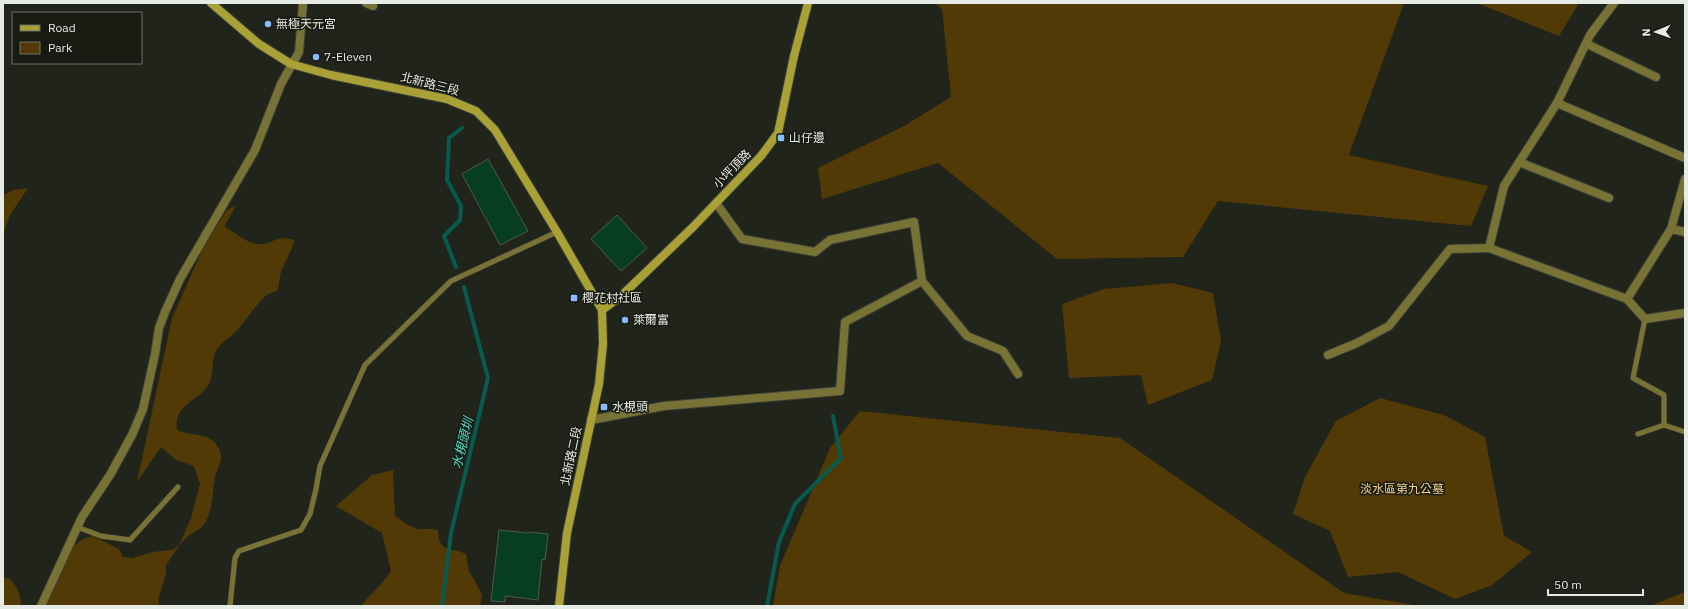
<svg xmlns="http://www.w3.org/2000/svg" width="1688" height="609" font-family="'IBM Plex Sans','Noto Sans TC',sans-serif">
  <rect width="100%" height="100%" fill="#20241b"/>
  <g fill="#523a07">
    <path d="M 935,3 L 1404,3 L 1349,155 L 1488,186 L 1471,226 L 1218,201 L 1183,257 L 1057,259 L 938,163 L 822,199 L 818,168 L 904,126 L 951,97 L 942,9 Z"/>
    <path d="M 1477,3 L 1579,3 L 1559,36 Z"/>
    <path d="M 28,188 L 10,215 L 3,235 L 3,195 L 14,190 Z"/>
    <path d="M 236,205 C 233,213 227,219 225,227 C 235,232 246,243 258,244 C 272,246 275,234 294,240 C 292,251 285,261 281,272 C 279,279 280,284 277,291 C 274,292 270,293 268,294 C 257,303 249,316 240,327 C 233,336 220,342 215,353 C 211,364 214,376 208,386 C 197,401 173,406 177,430 C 188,436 201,432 212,440 C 216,443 220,449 221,455 C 222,463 216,470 215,478 C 212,494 213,509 205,523 C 200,531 190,533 184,540 C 177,547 172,557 166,565 C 168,580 157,591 159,606 L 45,606 L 63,570 L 63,560 L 73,546 L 83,539 L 93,536 L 119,549 L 123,557 L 132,558 L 153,552 L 172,550 L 179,545 L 191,518 L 200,484 L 194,466 L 176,460 L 161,447 L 137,482 L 172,318 L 205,244 L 227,210 Z"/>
    <path d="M 1172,283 L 1213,293 L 1221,341 L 1212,380 L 1148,405 L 1141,375 L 1069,378 L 1062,304 L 1104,289 Z"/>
    <path d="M 1380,398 L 1444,415 L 1485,437 L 1504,536 L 1532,552 L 1492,585 L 1455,599 L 1398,572 L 1348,577 L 1330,531 L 1293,514 L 1305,477 L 1336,421 Z"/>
    <path d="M 860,411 L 1120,438 L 1344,593 L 1420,606 L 773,606 L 780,566 L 830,448 Z"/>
    <path d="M 393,470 L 395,516 C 402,521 410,527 418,529 C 424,530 431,528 438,530 C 439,555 451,546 466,554 L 469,572 L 474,579 L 482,595 L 480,606 L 361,606 C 370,594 383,584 391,571 L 382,533 L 336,506 L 372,475 Z"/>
    <path d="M 3,578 L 9,578 C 17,587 21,594 21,606 L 3,606 Z"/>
    <path d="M 1685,592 L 1685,606 L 1650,606 Z"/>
  </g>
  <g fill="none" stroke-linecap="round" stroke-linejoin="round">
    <g stroke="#065a4e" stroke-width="4">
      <path d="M 456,267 L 444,236 L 460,220 L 461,206 L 447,180 L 449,138 L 462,128"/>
      <path d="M 442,606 L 451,533 L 488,378 L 464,287"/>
      <path d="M 767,606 L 779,542 L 795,504 L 841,458 L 833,416"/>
    </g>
  </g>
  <g fill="#073d21" stroke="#4f5a52">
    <path d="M 488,159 L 528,231 L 500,245 L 462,174 Z"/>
    <path d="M 617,215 L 647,248 L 621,271 L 591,239 Z"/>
    <path d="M 499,530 L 528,533 L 529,532 L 548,534 L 545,560 L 542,559 L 538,600 L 505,596 L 505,602 L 491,601 Z"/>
  </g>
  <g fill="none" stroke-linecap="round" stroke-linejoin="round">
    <defs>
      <g id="lane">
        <path d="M 1664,425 L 1685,432"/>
        <path d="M 1638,434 L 1664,425 L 1664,395 L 1633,378 L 1645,319"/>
        <path d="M 77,527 L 101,536 L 130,540 L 178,487"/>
        <path d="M 230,606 L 235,558 L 239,551 L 301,530 L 310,514 L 316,489 L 320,466 L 365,365 L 451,281 L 557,232"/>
      </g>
      <g id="street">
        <path d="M 366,3 L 373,6"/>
        <path d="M 1587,44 L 1656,77"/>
        <path d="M 1557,103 L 1685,158"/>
        <path d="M 1519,162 L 1609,198"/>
        <path d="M 716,203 L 742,239 L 815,252 L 830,240 L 914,222 L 922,281 L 967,336 L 1003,351 L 1018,374"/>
        <path d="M 1671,229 L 1685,232"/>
        <path d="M 1489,248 L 1627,299 L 1645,319 L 1685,313"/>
        <path d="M 1627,299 L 1671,229 L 1685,179"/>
        <path d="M 1328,355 L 1357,343 L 1389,326 L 1450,249 L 1489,248 L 1504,186 L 1557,103 L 1590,35 L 1614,3"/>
        <path d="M 591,420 L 664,406 L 840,391 L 845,322 L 922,281"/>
        <path d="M 41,606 L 82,517 L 110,475 L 132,435 L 143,409 L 155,354 L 159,328 L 165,312 L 180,279 L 255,150 L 281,84 L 299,52 L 303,3"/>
      </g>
      <g id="secondary">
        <path d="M 211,3 L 259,44 L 291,64 L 331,75 L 447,99 L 476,111 L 495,130 L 557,232 L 602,310 L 603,344 L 599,384 L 567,533 L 559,606"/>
        <path d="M 602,310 L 619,298 L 693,227 L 761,156 L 778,133 L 794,56 L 808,3"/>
      </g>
    </defs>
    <use href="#lane" stroke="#3c4037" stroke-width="6"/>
    <use href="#street" stroke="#3c4037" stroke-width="10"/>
    <use href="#secondary" stroke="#3c4037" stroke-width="10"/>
    <use href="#lane" stroke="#787335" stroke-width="5"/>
    <use href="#street" stroke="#787335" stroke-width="8"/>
    <use href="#secondary" stroke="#a9a036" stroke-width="8"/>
  </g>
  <g fill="#87bbfb" stroke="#171b12" stroke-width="1.5">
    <circle cx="268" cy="24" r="4"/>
    <circle cx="316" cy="57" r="4"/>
    <rect x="777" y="134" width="8" height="8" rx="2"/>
    <rect x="570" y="294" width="8" height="8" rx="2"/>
    <circle cx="625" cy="320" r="4"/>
    <rect x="600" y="403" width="8" height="8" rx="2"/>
  </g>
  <g text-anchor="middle" stroke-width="3" stroke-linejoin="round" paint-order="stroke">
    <g font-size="12" fill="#e7ebe5" stroke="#171b12" text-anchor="start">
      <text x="276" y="28">無極天元宮</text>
      <text x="324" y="61">7-Eleven</text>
      <text x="789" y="142">山仔邊</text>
      <text x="582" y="302">櫻花村社區</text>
      <text x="633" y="324">萊爾富</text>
      <text x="612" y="411">水梘頭</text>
    </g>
    <g font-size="12" fill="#e7ebe5" stroke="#171b12">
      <text transform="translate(430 84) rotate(14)" y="4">北新路三段</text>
      <text transform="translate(732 169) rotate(-46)" y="4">小坪頂路</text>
      <text transform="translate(571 456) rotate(-78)" y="4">北新路二段</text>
    </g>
    <g font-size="12" fill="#f7d190" stroke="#171b12">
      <text x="1402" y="493">淡水區第九公墓</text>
    </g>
    <g font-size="13" font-style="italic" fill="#53dcc4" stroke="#171b12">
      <text transform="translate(462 443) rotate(-76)" y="5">水梘頭圳</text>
    </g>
  </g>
  <rect width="1688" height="609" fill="none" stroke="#e7ebe5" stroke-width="8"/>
  <rect x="12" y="12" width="130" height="52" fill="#171b12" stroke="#6a6e66"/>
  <rect x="20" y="25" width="20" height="6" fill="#a9a036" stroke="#6a6e66"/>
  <text x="48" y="32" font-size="12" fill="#e7ebe5">Road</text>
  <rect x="20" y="42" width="20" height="12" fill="#523a07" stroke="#6a6e66"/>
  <text x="48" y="52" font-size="12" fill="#e7ebe5">Park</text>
  <g transform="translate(1656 32) rotate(268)" stroke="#171b12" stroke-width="3" paint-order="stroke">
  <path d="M0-3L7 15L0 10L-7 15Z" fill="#e7ebe5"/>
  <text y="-6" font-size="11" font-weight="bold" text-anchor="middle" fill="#e7ebe5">N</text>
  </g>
  <path d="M1548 589v6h95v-6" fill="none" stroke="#e7ebe5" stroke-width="2"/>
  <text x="1554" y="589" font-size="12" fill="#e7ebe5" stroke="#171b12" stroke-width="3" paint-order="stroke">50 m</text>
</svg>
